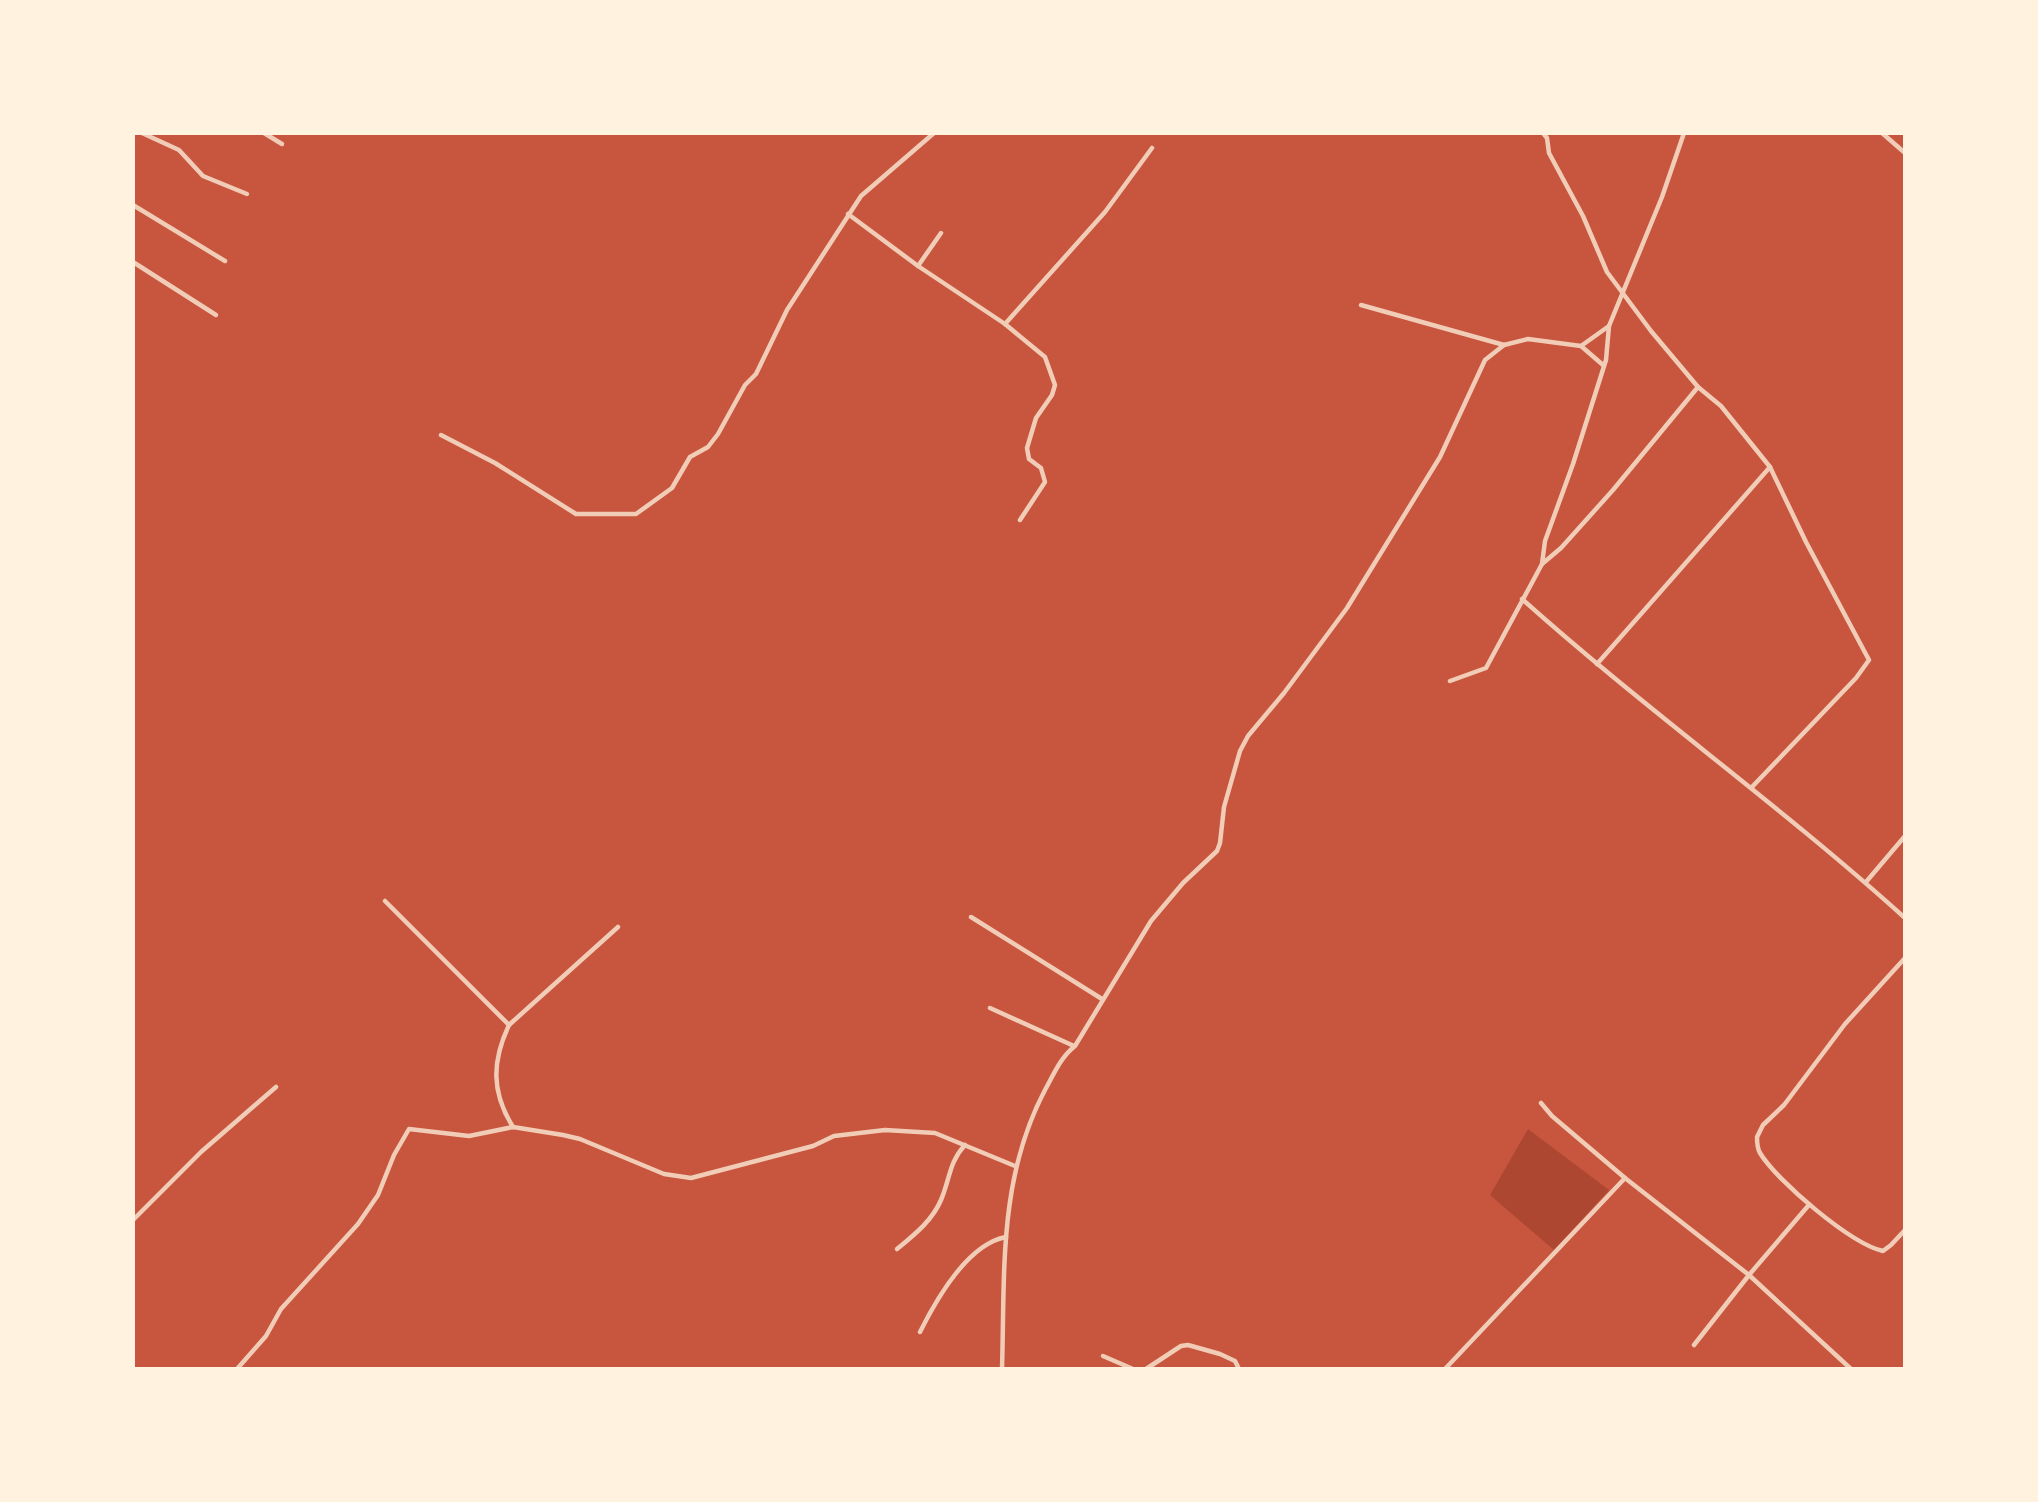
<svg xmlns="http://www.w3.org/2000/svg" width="2038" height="1502" font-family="'Titillium Web',sans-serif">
  <rect width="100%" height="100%" fill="#c8553d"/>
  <path fill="#ae4732" d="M 1528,1129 L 1609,1190 L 1554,1250 L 1490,1195 Z"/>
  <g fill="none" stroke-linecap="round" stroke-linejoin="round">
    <g stroke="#f1ccb7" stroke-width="4.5">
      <path d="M 142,133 L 179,150 L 203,176 L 247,194"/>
      <path d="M 264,133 L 282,144"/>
      <path d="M 1543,133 L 1547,138 L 1549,153 L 1583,216 L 1607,272 L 1651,331 L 1698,387 L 1721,406 L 1770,467 L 1806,542 L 1869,660 L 1856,678 L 1752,787"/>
      <path d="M 1882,133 L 1905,153"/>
      <path d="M 133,205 L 225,261"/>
      <path d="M 848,214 L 918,266 L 1005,324 L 1045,357 L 1055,385 L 1052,395 L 1036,418 L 1027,448 L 1029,459 L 1041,468 L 1045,482 L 1020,520"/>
      <path d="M 133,262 L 216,315"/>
      <path d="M 918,266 L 941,233"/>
      <path d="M 1361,305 L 1504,345 L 1528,339 L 1581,346 L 1603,365"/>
      <path d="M 1005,324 L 1105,212 L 1152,148"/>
      <path d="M 1581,346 L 1609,326"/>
      <path d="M 441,435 L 495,463 L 576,514 L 636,514 L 672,488 L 690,457 L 708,447 L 718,434 L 745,385 L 756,374 L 787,310 L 861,196 L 934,133"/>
      <path d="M 1542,564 L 1545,541 L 1573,464 L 1606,360 L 1609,326 L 1662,197 L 1684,133"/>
      <path d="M 1522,599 C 1646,710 1781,806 1905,918"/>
      <path d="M 1597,664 L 1770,467"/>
      <path d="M 1450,681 L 1486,668 L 1542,564 L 1561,548 L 1613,490 L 1698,387"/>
      <path d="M 1866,882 L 1905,836"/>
      <path d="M 385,901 L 509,1025"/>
      <path d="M 971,917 L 1102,999"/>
      <path d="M 1905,958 L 1845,1024 L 1784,1105 L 1763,1125 L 1757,1137 C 1757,1142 1757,1148 1760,1153 C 1777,1181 1851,1244 1883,1251 L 1891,1245 L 1905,1230"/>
      <path d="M 990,1008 L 1074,1046"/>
      <path d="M 1541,1103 L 1552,1116 L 1625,1178 L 1749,1275 L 1851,1369"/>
      <path d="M 513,1127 C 491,1092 492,1061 509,1025 L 618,927"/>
      <path d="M 133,1220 L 201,1152 L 276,1087"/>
      <path d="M 897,1249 C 914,1235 932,1221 941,1200 C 950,1179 949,1162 965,1145"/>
      <path d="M 920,1332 C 936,1300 968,1244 1006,1237"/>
      <path d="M 1694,1345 L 1749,1275 L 1808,1206"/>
      <path d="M 1103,1356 L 1133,1369"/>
      <path d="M 237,1369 L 266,1336 L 281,1309 L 358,1224 L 378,1195 L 394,1155 L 409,1129 L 469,1136 L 513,1127 L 563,1135 L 580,1139 L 664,1174 L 691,1178 L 813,1146 L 834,1136 L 885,1130 L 935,1133 L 1015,1166"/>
      <path d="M 1002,1369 C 1005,1272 998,1179 1045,1090 C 1054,1074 1060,1058 1075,1046 L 1151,921 L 1183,883 L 1217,851 L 1220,843 L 1224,807 L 1240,751 L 1248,736 L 1284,693 L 1347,608 L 1440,457 L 1485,360 L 1504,345"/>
      <path d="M 1146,1369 L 1181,1346 L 1188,1345 L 1220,1354 L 1235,1361 L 1239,1369"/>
      <path d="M 1445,1369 L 1625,1178"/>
    </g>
  </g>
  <rect width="2038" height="1502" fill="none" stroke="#fff3e0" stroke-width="270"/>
</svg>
